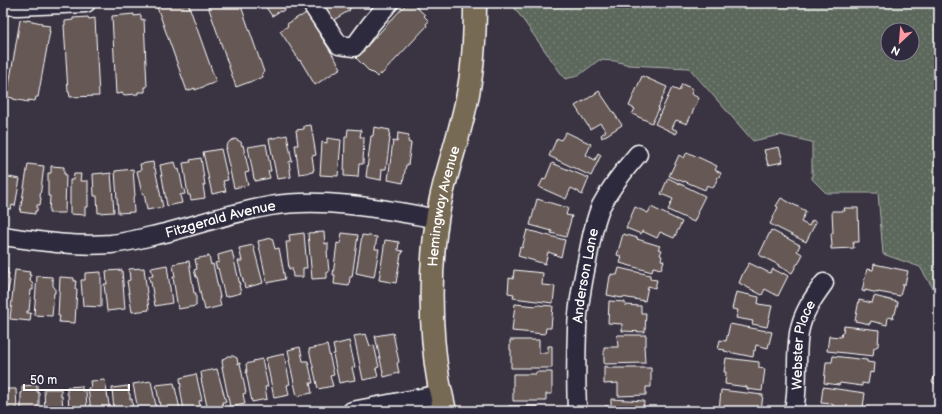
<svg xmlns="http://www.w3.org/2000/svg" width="942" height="414" font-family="'Balsamiq Sans',sans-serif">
  <defs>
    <pattern id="grass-dots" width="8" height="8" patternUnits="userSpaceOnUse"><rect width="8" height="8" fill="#5d675b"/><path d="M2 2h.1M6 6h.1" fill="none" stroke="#757e74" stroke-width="1.8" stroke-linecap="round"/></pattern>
  </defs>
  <rect width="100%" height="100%" fill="#3a3342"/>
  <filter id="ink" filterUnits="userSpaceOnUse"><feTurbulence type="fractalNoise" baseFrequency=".025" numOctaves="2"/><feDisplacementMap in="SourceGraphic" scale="8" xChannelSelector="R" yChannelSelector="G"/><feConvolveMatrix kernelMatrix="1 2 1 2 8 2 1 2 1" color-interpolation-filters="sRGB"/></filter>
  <g filter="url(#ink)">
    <path fill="url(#grass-dots)" stroke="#aeb3ad" fill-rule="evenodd" d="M 511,3 L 939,3 L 939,298 L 920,267 L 883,254 L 878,193 L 826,193 L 812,179 L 812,142 L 780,135 L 753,141 L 689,68 L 629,65 L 615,61 L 599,60 L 578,76 L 565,79 ZM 888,30 L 912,30 L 912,54 L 888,54 Z"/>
    <g fill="#665954" stroke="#fff">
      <path d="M 165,3 L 188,3 L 216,82 L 195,90 L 195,88 L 187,91 L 157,7 L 165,4 Z"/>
      <path d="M 207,3 L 240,3 L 264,72 L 262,73 L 263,77 L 236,87 Z"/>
      <path d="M 263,3 L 292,3 L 292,4 L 281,12 L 280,11 L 272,16 Z"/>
      <path d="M 320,3 L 353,3 L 355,5 L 349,9 L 350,10 L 332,21 Z"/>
      <path d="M 407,3 L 412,3 L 414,5 L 425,15 L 424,16 L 429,21 L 426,24 L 427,26 L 381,75 L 380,73 L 377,77 L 372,72 L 371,73 L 356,58 Z"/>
      <path d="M 306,13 L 341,68 L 315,85 L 300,60 L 299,61 L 296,56 L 296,55 L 280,31 L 288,26 L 287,24 L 300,16 L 300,17 Z"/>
      <path d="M 134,14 L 134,16 L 141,15 L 141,20 L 144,19 L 147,87 L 145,87 L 145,92 L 138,92 L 138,94 L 123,95 L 123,93 L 116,94 L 112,16 Z"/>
      <path d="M 88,17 L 89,19 L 95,18 L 99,96 L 70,97 L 69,92 L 68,92 L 64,25 L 65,25 L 65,21 L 73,20 L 73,18 Z"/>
      <path d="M 20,20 L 27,21 L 27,20 L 42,23 L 42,25 L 50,26 L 49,31 L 50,31 L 38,97 L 36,97 L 35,101 L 28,100 L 28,102 L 13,99 L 13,98 L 7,97 Z"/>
      <path d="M 642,76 L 667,87 L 658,108 L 659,109 L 652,123 L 632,114 L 635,109 L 629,106 Z"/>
      <path d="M 682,84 L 693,89 L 691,94 L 699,98 L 687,124 L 676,120 L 672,128 L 678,131 L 676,134 L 655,124 L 672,88 L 679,91 Z"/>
      <path d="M 599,91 L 622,125 L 602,138 L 601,135 L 606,131 L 600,123 L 590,129 L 575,106 L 583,101 L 583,102 Z"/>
      <path d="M 311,125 L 316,155 L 312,156 L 314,170 L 313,170 L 313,172 L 299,174 L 295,145 L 298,145 L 296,130 L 304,129 L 304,126 Z"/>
      <path d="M 374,127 L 390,130 L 389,138 L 390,138 L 386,169 L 382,169 L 381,180 L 366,177 L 371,136 L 373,136 Z"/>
      <path d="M 348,129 L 361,130 L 360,137 L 364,137 L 363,164 L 359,164 L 358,177 L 344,176 L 345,137 L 347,137 Z"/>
      <path d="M 566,132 L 591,144 L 586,155 L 595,160 L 598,153 L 601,155 L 591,176 L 549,156 L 557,138 L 561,140 Z"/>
      <path d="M 398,133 L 409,135 L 408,142 L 411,143 L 408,165 L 406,165 L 403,183 L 388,180 L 393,141 L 397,142 Z"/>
      <path d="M 287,135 L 292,161 L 289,162 L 291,177 L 277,179 L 269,139 Z"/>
      <path d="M 327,138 L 341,140 L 338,176 L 320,175 L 322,142 L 327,143 Z"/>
      <path d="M 235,139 L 241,142 L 242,146 L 243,145 L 249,172 L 245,173 L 248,185 L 234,188 L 225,149 L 227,149 L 226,146 L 230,141 Z"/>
      <path d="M 266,144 L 271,171 L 268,171 L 270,178 L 255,181 L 255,179 L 254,179 L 248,147 Z"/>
      <path d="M 779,147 L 783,162 L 768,165 L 764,150 Z"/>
      <path d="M 221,149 L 228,180 L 223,181 L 226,191 L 212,194 L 203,152 Z"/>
      <path d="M 687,152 L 717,166 L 715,170 L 721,173 L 719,177 L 718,177 L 714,187 L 712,188 L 707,185 L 705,190 L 684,181 L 684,182 L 669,176 L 679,155 L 684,158 Z"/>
      <path d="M 201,158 L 205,185 L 203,185 L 205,198 L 191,200 L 190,195 L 188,195 L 183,163 L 191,162 L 190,160 Z"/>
      <path d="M 153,162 L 154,168 L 155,168 L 163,207 L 147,210 L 144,193 L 142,194 L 137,171 L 141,170 L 140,164 Z"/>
      <path d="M 175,162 L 177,170 L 179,169 L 183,189 L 184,189 L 185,194 L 180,195 L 182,203 L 167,206 L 160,165 Z"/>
      <path d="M 552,163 L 586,177 L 589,178 L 582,195 L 579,193 L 579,192 L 571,188 L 566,199 L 539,187 L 543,179 L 545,180 Z"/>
      <path d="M 28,164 L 44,166 L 40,197 L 41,198 L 40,205 L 37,205 L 37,211 L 35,211 L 35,214 L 20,212 Z"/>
      <path d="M 51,166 L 64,167 L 64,174 L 66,174 L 65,213 L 49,213 L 50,196 L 48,196 L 48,173 L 51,173 Z"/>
      <path d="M 133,169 L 135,196 L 133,197 L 134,212 L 118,213 L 115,171 Z"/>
      <path d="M 103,173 L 103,174 L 111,173 L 114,212 L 98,213 L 97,196 L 94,196 L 93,174 Z"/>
      <path d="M 74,174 L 81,174 L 80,181 L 88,181 L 88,207 L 85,207 L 85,215 L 70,214 L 70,180 L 73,180 Z"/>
      <path d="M 3,176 L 20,179 L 15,206 L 12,205 L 11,209 L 3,208 Z"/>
      <path d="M 668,178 L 705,196 L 697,212 L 698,213 L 694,222 L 668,210 L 673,199 L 661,194 Z"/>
      <path d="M 781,198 L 806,211 L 801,222 L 809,226 L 812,220 L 816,222 L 806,242 L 770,224 L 778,207 L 776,206 Z"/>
      <path d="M 537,199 L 568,208 L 566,215 L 572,216 L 566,237 L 551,233 L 552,231 L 530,225 Z"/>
      <path d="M 635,207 L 648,213 L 651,207 L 682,222 L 674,238 L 660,232 L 657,238 L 642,231 L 641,234 L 626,228 Z"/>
      <path d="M 844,208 L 858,208 L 859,242 L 853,242 L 854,248 L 831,249 L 831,246 L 832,246 L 831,233 L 833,233 L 832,211 L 845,211 Z"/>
      <path d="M 527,230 L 565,240 L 561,257 L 556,255 L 557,255 L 548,252 L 545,264 L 518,256 L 520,247 L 522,248 Z"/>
      <path d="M 771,230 L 800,245 L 797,251 L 802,254 L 802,256 L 800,261 L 798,264 L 797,264 L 792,273 L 778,266 L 779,265 L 759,255 Z"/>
      <path d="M 324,232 L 325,244 L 328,243 L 328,251 L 327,251 L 329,272 L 327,272 L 327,278 L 312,279 L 308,233 Z"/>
      <path d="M 304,233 L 307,268 L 303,268 L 303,277 L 293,277 L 292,268 L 289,269 L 286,242 L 290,242 L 289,235 Z"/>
      <path d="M 342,233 L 358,235 L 352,277 L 350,277 L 349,286 L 334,284 L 335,275 L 333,275 L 337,243 L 340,244 Z"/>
      <path d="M 623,234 L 638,238 L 637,239 L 660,246 L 658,249 L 662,250 L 660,255 L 662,256 L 661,260 L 664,261 L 661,269 L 653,267 L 652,272 L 620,263 L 622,257 L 617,255 Z"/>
      <path d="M 362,235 L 377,237 L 375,249 L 379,249 L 374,277 L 356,273 Z"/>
      <path d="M 272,238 L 275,249 L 279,248 L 285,279 L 267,283 L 258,241 Z"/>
      <path d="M 385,240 L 399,242 L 398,250 L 403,251 L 402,254 L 401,254 L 396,283 L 379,280 Z"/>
      <path d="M 253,245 L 263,283 L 245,288 L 238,261 L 242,261 L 239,248 Z"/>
      <path d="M 232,251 L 240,285 L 239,285 L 241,293 L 225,297 L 218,268 L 217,269 L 215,263 L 219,262 L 218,255 Z"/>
      <path d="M 209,256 L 211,265 L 213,264 L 220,297 L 219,297 L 221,306 L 205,310 L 203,301 L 202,301 L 197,277 L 196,277 L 194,270 L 197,269 L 195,259 Z"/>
      <path d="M 189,261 L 194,293 L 196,293 L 196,306 L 178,309 L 173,277 L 175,277 L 173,264 Z"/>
      <path d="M 749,263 L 770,273 L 773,269 L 783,274 L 783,273 L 788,276 L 778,296 L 765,289 L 762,295 L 739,283 L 743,273 Z"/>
      <path d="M 874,264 L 908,271 L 905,284 L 903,284 L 900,296 L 878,292 L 878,293 L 865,290 L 865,292 L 862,291 L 867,269 L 873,270 Z"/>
      <path d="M 167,265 L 172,303 L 155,306 L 151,282 L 150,282 L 149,276 L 153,276 L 151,268 Z"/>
      <path d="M 3,268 L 8,269 L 7,273 L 9,273 L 8,278 L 10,281 L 4,309 L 3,308 Z"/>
      <path d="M 144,268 L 149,310 L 132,312 L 127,281 L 130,280 L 129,269 Z"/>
      <path d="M 619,268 L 650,275 L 650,279 L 657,280 L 655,288 L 648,286 L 645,301 L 622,297 L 622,298 L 607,295 L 610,276 L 611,276 L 611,274 L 617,275 Z"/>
      <path d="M 15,270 L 30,272 L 29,275 L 31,275 L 30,281 L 33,284 L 33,290 L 31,290 L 29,311 L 27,311 L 27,313 L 31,313 L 30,321 L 10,319 Z"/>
      <path d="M 122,270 L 125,309 L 107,311 L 104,284 L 107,284 L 106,271 Z"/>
      <path d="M 514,270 L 543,273 L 542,285 L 555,286 L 553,303 L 513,298 L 514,294 L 508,293 L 509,279 L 509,278 L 513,279 Z"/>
      <path d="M 101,272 L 101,307 L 83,306 L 81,280 L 85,280 L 85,273 Z"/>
      <path d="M 37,276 L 52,277 L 52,280 L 53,280 L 53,286 L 55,288 L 55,293 L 54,293 L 52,316 L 34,315 Z"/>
      <path d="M 60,277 L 74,278 L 74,281 L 76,281 L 75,289 L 77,289 L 75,323 L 59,322 L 60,316 L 58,316 Z"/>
      <path d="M 736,292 L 759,297 L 758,304 L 772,306 L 767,327 L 752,324 L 753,321 L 736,318 L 738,310 L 732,309 Z"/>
      <path d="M 874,296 L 898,302 L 895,314 L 894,314 L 893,318 L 888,317 L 887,325 L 871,321 L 870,324 L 855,321 L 859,300 L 872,303 Z"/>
      <path d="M 609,301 L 625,302 L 625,305 L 641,306 L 641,313 L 646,313 L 645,332 L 622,331 L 622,324 L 608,323 Z"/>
      <path d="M 515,304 L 537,306 L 538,305 L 553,306 L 551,328 L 546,328 L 545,334 L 512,331 Z"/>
      <path d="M 730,324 L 772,332 L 768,348 L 756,345 L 755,351 L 754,350 L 753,357 L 724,351 L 725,350 L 718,349 L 720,340 L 726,341 Z"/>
      <path d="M 844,326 L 879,330 L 878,346 L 874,348 L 873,356 L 827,351 L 829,336 L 841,337 L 842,332 L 843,332 Z"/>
      <path d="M 393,333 L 399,362 L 397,363 L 399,373 L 384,377 L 375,336 Z"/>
      <path d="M 366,334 L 370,346 L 374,345 L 379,367 L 376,368 L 378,377 L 363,380 L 354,336 Z"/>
      <path d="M 617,335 L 646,335 L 646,345 L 644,345 L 645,363 L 604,364 L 604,347 L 618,347 Z"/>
      <path d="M 510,340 L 539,340 L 539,353 L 548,353 L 548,346 L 552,346 L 552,368 L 511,368 L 511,350 L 510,350 Z"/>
      <path d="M 349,341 L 355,367 L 352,368 L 355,380 L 339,383 L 333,354 L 335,354 L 333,345 Z"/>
      <path d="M 327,345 L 334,375 L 330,376 L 333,386 L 318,389 L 309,349 Z"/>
      <path d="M 300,347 L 303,361 L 308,361 L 313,383 L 310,383 L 312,393 L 297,396 L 289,360 L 290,360 L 288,350 Z"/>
      <path d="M 284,354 L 290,384 L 287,385 L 289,395 L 274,398 L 266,358 Z"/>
      <path d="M 228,356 L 233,356 L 237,358 L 238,364 L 240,363 L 246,393 L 243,394 L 245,404 L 230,407 L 222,367 L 223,367 L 222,361 L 223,359 Z"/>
      <path d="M 833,356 L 867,360 L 867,362 L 874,363 L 873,373 L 870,372 L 868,384 L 862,383 L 862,386 L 840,383 L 839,385 L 824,383 L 826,362 L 832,362 Z"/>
      <path d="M 726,358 L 759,362 L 759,368 L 765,369 L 762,391 L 747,389 L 747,387 L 725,384 L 726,372 L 724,372 Z"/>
      <path d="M 262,359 L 268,386 L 265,387 L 267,399 L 252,402 L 246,372 L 247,372 L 246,364 L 254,362 L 253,361 Z"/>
      <path d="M 939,362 L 939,386 L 932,382 L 935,376 L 935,375 L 939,366 L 937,365 Z"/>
      <path d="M 604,366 L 608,367 L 608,368 L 651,368 L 651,387 L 646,387 L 646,395 L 618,396 L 618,383 L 604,384 Z"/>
      <path d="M 217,369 L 226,402 L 222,402 L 223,407 L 214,409 L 214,410 L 208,411 L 201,379 L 202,379 L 201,372 Z"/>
      <path d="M 536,372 L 552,372 L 552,394 L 546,394 L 546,401 L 513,401 L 513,374 L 536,374 Z"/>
      <path d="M 196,374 L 202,400 L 199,401 L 201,411 L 184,411 L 180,387 L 181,387 L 180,378 Z"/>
      <path d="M 105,380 L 110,411 L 91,411 L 88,388 L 91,388 L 90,381 Z"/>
      <path d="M 151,381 L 157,411 L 138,410 L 133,384 Z"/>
      <path d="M 174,383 L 180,409 L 176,410 L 176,411 L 161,411 L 156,385 Z"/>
      <path d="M 37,385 L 37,392 L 39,392 L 39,411 L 21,411 L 21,393 L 22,393 L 22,386 Z"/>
      <path d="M 82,386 L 82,391 L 86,390 L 87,411 L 69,411 L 68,394 L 67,394 L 67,387 Z"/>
      <path d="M 128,386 L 129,394 L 130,394 L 130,399 L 132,399 L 133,411 L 114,411 L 112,388 Z"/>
      <path d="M 823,387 L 865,393 L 863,407 L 870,408 L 869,411 L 833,410 L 833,404 L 821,403 Z"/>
      <path d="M 3,389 L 16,389 L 17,411 L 3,411 Z"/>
      <path d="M 44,389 L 61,389 L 61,396 L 62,396 L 63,411 L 45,411 Z"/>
      <path d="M 721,390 L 763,395 L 761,411 L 749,409 L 749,411 L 719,411 Z"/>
      <path d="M 611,399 L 644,401 L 643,411 L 605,411 L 605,406 L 611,406 Z"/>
      <rect x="509" y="406" width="29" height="5"/>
    </g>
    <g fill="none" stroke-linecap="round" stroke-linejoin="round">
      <defs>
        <g id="minor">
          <path d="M 311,3 L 339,45 L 354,47 L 371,24 L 389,3"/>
          <path d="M 3,5 L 17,6 L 86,3"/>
          <path id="s1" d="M 3,236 C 38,241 75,247 111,244 C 129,242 147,237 165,233 C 200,224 234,212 270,206 C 326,197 383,209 438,219"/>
          <path d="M 352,411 L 441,394"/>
          <path id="s2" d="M 577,411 C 576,384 576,356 577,329 C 578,304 583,280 588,256 C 591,240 594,222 601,206 C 611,187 624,170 638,154"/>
          <path id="s3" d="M 794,411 C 799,385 795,359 799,333 C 802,314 813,298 824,283"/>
        </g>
        <g id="major">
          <path id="s4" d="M 445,411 C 443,402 441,393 439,384 C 429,328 429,259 440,203 C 448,164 463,127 469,88 C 474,60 475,31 475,3"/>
        </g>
      </defs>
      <use href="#minor" stroke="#fff" stroke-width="21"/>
      <use href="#major" stroke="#fff" stroke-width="25"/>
      <use href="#minor" stroke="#2f2a3d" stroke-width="18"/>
      <use href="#major" stroke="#776a54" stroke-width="22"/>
    </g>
  </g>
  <g text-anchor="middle" stroke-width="3" stroke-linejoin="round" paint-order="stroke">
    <g font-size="14" fill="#fff" stroke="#2f2a3d">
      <text dy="5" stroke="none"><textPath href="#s4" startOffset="207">Hemingway Avenue</textPath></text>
      <text dy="5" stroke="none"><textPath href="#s1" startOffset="221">Fitzgerald Avenue</textPath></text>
      <text dy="5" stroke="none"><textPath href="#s2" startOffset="136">Anderson Lane</textPath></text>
      <text dy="5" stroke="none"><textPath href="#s3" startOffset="67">Webster Place</textPath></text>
    </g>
  </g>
  <rect width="942" height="414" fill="none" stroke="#2f2a3d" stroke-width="16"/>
  <rect x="8" y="8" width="926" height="398" fill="none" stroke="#fff" stroke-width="1.5" filter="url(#ink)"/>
  <g transform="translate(900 42) rotate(206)"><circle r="19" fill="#2f2a3d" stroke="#827f8b"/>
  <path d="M0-3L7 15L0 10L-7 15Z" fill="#ff9aa2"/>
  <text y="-6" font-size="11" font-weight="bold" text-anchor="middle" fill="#ffffff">N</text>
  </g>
  <path d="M24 384v6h105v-6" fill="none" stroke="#ffffff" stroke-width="2"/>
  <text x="30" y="384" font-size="12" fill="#ffffff" stroke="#2f2a3d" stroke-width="3" paint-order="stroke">50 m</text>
</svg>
